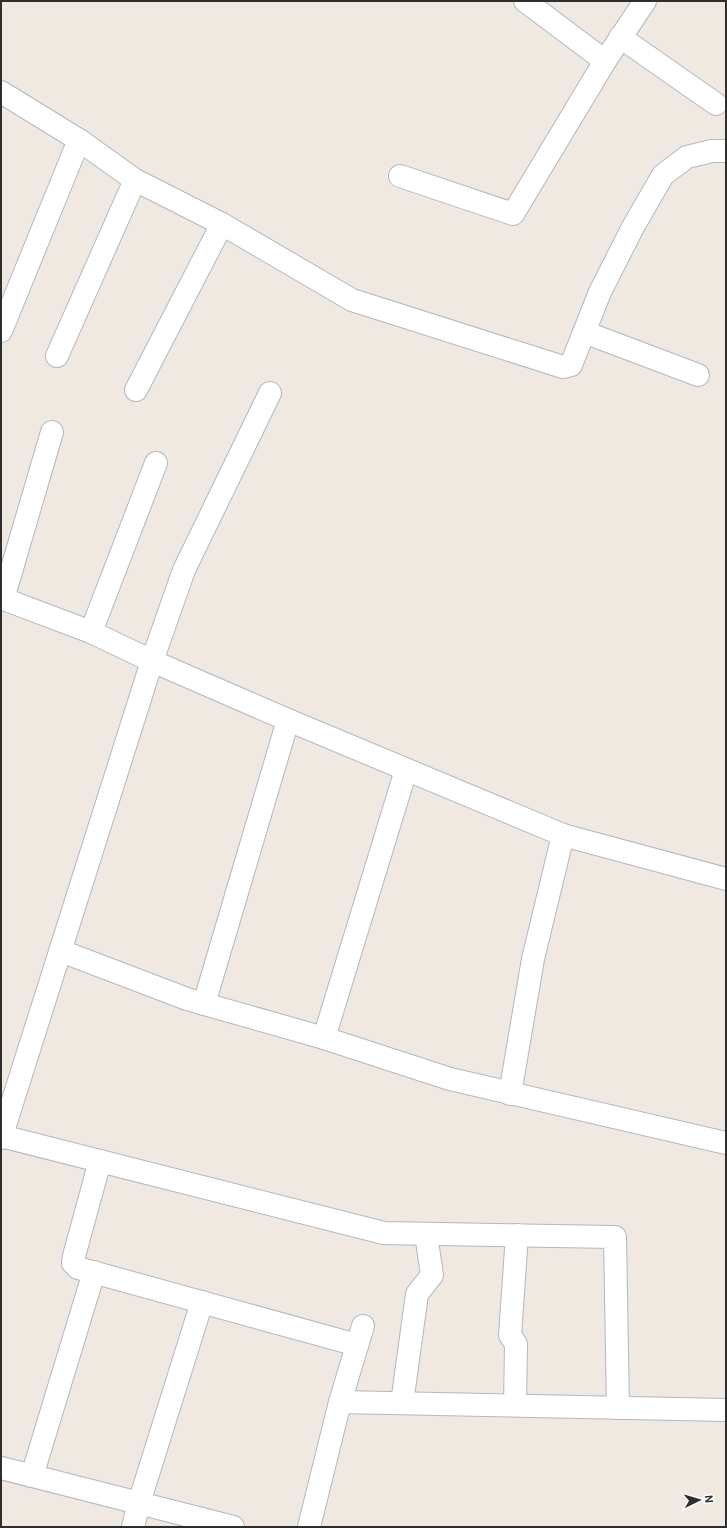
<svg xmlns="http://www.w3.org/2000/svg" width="727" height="1528" font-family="Roboto,sans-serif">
  <rect width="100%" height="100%" fill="#efe9e1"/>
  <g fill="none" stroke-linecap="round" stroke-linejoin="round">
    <defs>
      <g id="minor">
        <path d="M 525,1 L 605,61"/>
        <path d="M 620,37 L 716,104"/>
        <path d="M 1,92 L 79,140 L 135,180 L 222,224 L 352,300 L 563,367 L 571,365 L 600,292 L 633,227 L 663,175 L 687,157 L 712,151 L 726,151"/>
        <path d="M 400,176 L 513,214 L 605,61 L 645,1"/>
        <path d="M 1,331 L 79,140"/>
        <path d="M 584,332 L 698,375"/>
        <path d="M 57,356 L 135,180"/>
        <path d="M 136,390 L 222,224"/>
        <path d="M 1,598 L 91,632 L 152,661 L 288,720 L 563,835 L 726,879"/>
        <path d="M 3,599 L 52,432"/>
        <path d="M 91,632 L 156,463"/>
        <path d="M 61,951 L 187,999 L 324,1038 L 450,1079 L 726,1143"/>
        <path d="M 204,1004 L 288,720"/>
        <path d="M 324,1038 L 406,770"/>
        <path d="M 510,1094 L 533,959 L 563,835"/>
        <path d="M 1,1136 L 384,1233 L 615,1237 L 618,1408"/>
        <path d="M 1,1138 L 152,661 L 184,570 L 270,393"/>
        <path d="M 100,1161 L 74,1256 L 73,1263 L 78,1268 L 357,1345"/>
        <path d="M 340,1402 L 363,1326"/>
        <path d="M 402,1403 L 417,1294 L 432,1275 L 426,1234"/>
        <path d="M 515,1405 L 516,1344 L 510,1335 L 517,1235"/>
        <path d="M 1,1468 L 233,1527"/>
        <path d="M 32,1476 L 94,1272"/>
        <path d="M 133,1527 L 139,1503 L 202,1302"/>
        <path d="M 309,1527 L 340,1402 L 726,1410"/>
      </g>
    </defs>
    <use href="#minor" stroke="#b4b7c1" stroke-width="24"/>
    <use href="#minor" stroke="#fff" stroke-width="22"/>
  </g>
  <rect width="727" height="1528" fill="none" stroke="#2e2e2e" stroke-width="4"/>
  <g transform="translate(699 1500) rotate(85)" stroke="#ffffff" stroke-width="3" paint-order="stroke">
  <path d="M0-3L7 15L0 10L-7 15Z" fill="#2e2e2e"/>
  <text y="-6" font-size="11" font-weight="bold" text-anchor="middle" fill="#2e2e2e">N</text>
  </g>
</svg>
